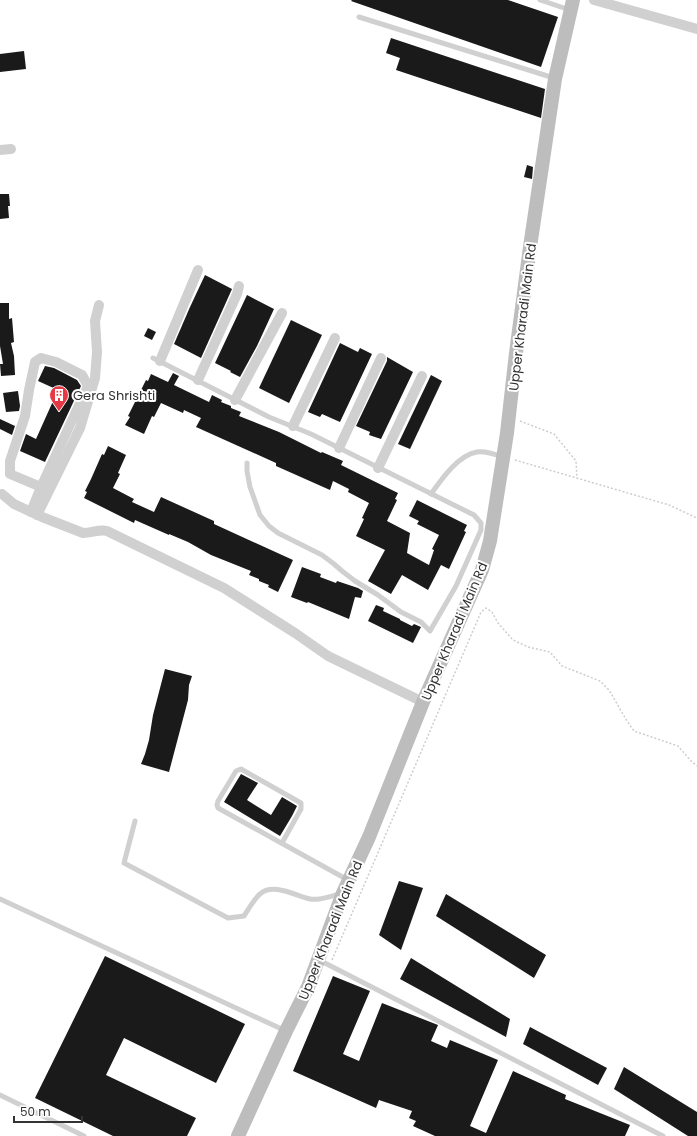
<svg xmlns="http://www.w3.org/2000/svg" width="697" height="1136" font-family="Poppins,sans-serif">
  <rect width="100%" height="100%" fill="#fff"/>
  <g fill="#1a1a1a">
    <path d="M 352,0 L 508,0 L 558,17 L 541,67 L 351,1 Z"/>
    <path d="M 391,38 L 545,89 L 541,118 L 396,70 L 400,58 L 386,53 Z"/>
    <path d="M 24,51 L 26,69 L 0,72 L 0,54 Z"/>
    <path d="M 527,165 L 533,167 L 532,179 L 524,177 Z"/>
    <path d="M 0,194 L 9,194 L 10,206 L 8,206 L 9,218 L 0,219 Z"/>
    <path d="M 205,275 L 232,289 L 201,358 L 174,344 L 190,307 Z"/>
    <path d="M 247,295 L 274,309 L 257,346 L 240,377 L 230,372 L 231,371 L 215,363 Z"/>
    <path d="M 0,303 L 9,303 L 9,319 L 12,318 L 14,342 L 11,343 L 14,356 L 15,375 L 1,376 L 0,364 L 3,364 L 0,346 Z"/>
    <path d="M 291,320 L 322,335 L 289,403 L 259,388 Z"/>
    <path d="M 148,328 L 156,332 L 152,340 L 144,336 Z"/>
    <path d="M 340,343 L 358,352 L 360,348 L 372,354 L 340,422 L 322,414 L 320,417 L 308,412 Z"/>
    <path d="M 387,357 L 413,372 L 381,439 L 369,435 L 370,432 L 356,426 L 387,361 Z"/>
    <path d="M 45,366 L 54,368 L 77,380 L 81,386 L 45,462 L 20,451 L 26,434 L 36,439 L 58,390 L 38,381 Z"/>
    <path d="M 173,373 L 179,376 L 174,385 L 209,402 L 212,395 L 222,400 L 221,402 L 231,406 L 231,408 L 241,412 L 239,416 L 279,432 L 321,453 L 322,452 L 343,461 L 341,465 L 398,493 L 395,499 L 397,500 L 387,521 L 410,533 L 407,553 L 429,565 L 434,550 L 432,549 L 439,535 L 417,524 L 419,521 L 409,516 L 417,500 L 467,525 L 464,531 L 466,532 L 449,569 L 441,565 L 428,590 L 402,575 L 391,594 L 368,581 L 385,550 L 356,536 L 364,519 L 362,518 L 369,503 L 348,492 L 349,489 L 333,481 L 330,490 L 276,466 L 276,463 L 196,427 L 201,418 L 184,410 L 183,413 L 161,403 L 154,417 L 152,416 L 144,434 L 125,425 L 130,417 L 128,416 L 146,380 L 148,381 L 151,374 L 168,382 Z"/>
    <path d="M 431,375 L 442,381 L 410,449 L 398,444 Z"/>
    <path d="M 18,391 L 20,406 L 19,411 L 6,412 L 3,393 Z"/>
    <path d="M 0,419 L 15,426 L 12,435 L 0,429 Z"/>
    <path d="M 108,446 L 126,455 L 118,473 L 120,474 L 113,488 L 134,499 L 132,502 L 154,512 L 161,497 L 214,521 L 214,524 L 293,560 L 278,592 L 268,587 L 269,585 L 259,581 L 259,579 L 249,575 L 251,571 L 211,555 L 188,542 L 169,534 L 169,535 L 135,520 L 134,523 L 84,498 L 87,492 L 85,491 L 91,479 L 102,454 L 104,455 Z"/>
    <path d="M 302,567 L 321,574 L 320,577 L 336,583 L 337,581 L 358,588 L 363,591 L 361,598 L 355,597 L 349,619 L 308,602 L 307,603 L 291,597 Z"/>
    <path d="M 376,605 L 384,608 L 383,611 L 400,619 L 400,620 L 412,626 L 414,624 L 421,627 L 413,643 L 368,621 Z"/>
    <path d="M 165,669 L 192,676 L 189,685 L 188,700 L 169,772 L 141,764 L 145,754 L 149,740 L 153,715 Z"/>
    <path d="M 241,774 L 258,783 L 247,800 L 271,815 L 282,797 L 297,806 L 292,816 L 280,836 L 224,802 Z"/>
    <path d="M 399,881 L 423,888 L 401,950 L 379,935 Z"/>
    <path d="M 446,894 L 546,955 L 534,978 L 436,916 Z"/>
    <path d="M 105,956 L 245,1024 L 216,1083 L 124,1038 L 106,1075 L 196,1118 L 187,1136 L 113,1136 L 35,1098 Z"/>
    <path d="M 411,958 L 510,1019 L 506,1037 L 400,979 Z"/>
    <path d="M 333,976 L 370,991 L 343,1054 L 359,1061 L 382,1003 L 438,1025 L 431,1041 L 447,1048 L 450,1040 L 498,1060 L 470,1126 L 486,1133 L 513,1071 L 566,1095 L 565,1099 L 630,1125 L 625,1136 L 435,1136 L 413,1126 L 416,1121 L 409,1118 L 412,1111 L 379,1100 L 376,1108 L 293,1071 Z"/>
    <path d="M 530,1027 L 607,1068 L 598,1085 L 523,1044 Z"/>
    <path d="M 624,1067 L 697,1112 L 697,1136 L 688,1136 L 614,1089 Z"/>
  </g>
  <g fill="none" stroke-linecap="round" stroke-linejoin="round">
    <g stroke="#cdcdcd" stroke-width="1.5" stroke-dasharray="2 2" stroke-linecap="butt">
      <path d="M 520,421 L 554,434 L 576,461 L 577,478"/>
      <path d="M 515,460 L 669,505 L 697,518"/>
      <path d="M 332,960 L 481,612 L 486,608 L 492,612 L 498,623 L 513,640 L 528,647 L 550,652 L 562,666 L 600,681 L 609,690 L 627,721 L 634,731 L 678,746 L 690,760 L 697,766"/>
    </g>
    <g stroke="#d0d0d0" stroke-width="5">
      <path d="M 540,0 L 570,10"/>
      <path d="M 359,17 L 554,78"/>
      <path d="M 153,358 L 269,417 L 311,434 L 474,515 L 481,523 L 481,530 L 456,586 L 430,631 L 421,622 L 401,612 L 378,595 L 355,581 L 342,571 L 334,564 L 322,555 L 278,533 L 269,526 L 260,515 L 250,487 L 247,471 L 247,463"/>
      <path d="M 431,494 C 441,480 458,455 477,452 C 486,451 494,454 502,457"/>
      <path d="M 135,821 L 124,863 L 228,918 L 244,916 C 248,910 254,899 260,894 C 273,882 296,896 310,899 C 320,901 330,896 340,894"/>
      <path d="M 282,843 L 301,809 L 301,803 L 241,769 L 236,771 L 218,801 L 217,805 L 218,808 L 348,880"/>
      <path d="M 0,899 L 286,1031"/>
      <path d="M 319,960 L 663,1136"/>
      <path d="M 0,1095 L 84,1136"/>
    </g>
    <g stroke="#d0d0d0" stroke-width="10">
      <path d="M 594,0 L 697,29"/>
      <path d="M 0,150 L 11,149"/>
      <path d="M 160,361 L 198,270"/>
      <path d="M 198,380 L 237,294 L 239,286"/>
      <path d="M 235,400 L 282,313"/>
      <path d="M 293,426 L 335,338"/>
      <path d="M 339,448 L 381,358"/>
      <path d="M 378,468 L 422,376"/>
      <path d="M 2,494 L 14,504 L 42,517 L 83,533 C 92,533 99,529 107,531 L 224,588 L 295,633 L 328,656 L 423,702"/>
      <path d="M 31,512 L 41,487 L 10,474 L 10,461 L 25,416 L 29,390 L 35,362 L 41,358 L 56,362 L 82,375 L 88,386 L 41,487"/>
      <path d="M 37,515 L 80,428 L 95,378 L 97,352 L 95,321 L 99,305"/>
    </g>
    <path stroke="#bdbdbd" stroke-width="14" d="M 238,1136 L 286,1031 L 308,987 L 343,893 L 369,837 L 423,702 L 482,570 L 490,541 L 507,433 L 516,353 L 530,247 L 555,79 L 573,0"/>
  </g>
  <defs>
    <symbol id="building-pin" viewBox="-11 -11 22 30"><path d="M0 17L-7.5 6A9.5 9.5 0 1 1 7.5 6Z" fill="#e63946" stroke="#fff"/><path d="M-4-6H4V6H1V3H-1V6H-4ZM-2.5-4.3h1.7v1.8h-1.7ZM.8-4.3h1.7v1.8H.8ZM-2.5-1h1.7V.8h-1.7ZM.8-1h1.7V.8H.8Z" fill="#fff"/></symbol>
  </defs>
  <g fill-rule="evenodd">
    <use href="#building-pin" x="48" y="384" width="22" height="30"/>
  </g>
  <g text-anchor="middle" stroke-width="4" stroke-linejoin="round" paint-order="stroke">
    <g font-size="13" fill="#333" stroke="#fff">
      <text transform="translate(522 317) rotate(-83)" y="5">Upper Kharadi Main Rd</text>
      <text transform="translate(454 631) rotate(-67)" y="5">Upper Kharadi Main Rd</text>
      <text transform="translate(330 930) rotate(-68)" y="5">Upper Kharadi Main Rd</text>
    </g>
    <g font-size="13" fill="#333" stroke="#fff" text-anchor="start">
      <text x="73" y="400">Gera Shrishti</text>
    </g>
  </g>
  <path d="M14 1116v6h68v-6" fill="none" stroke="#333333" stroke-width="2"/>
  <text x="20" y="1116" font-size="12" fill="#333333" stroke="#ffffff" stroke-width="3" paint-order="stroke">50 m</text>
</svg>
